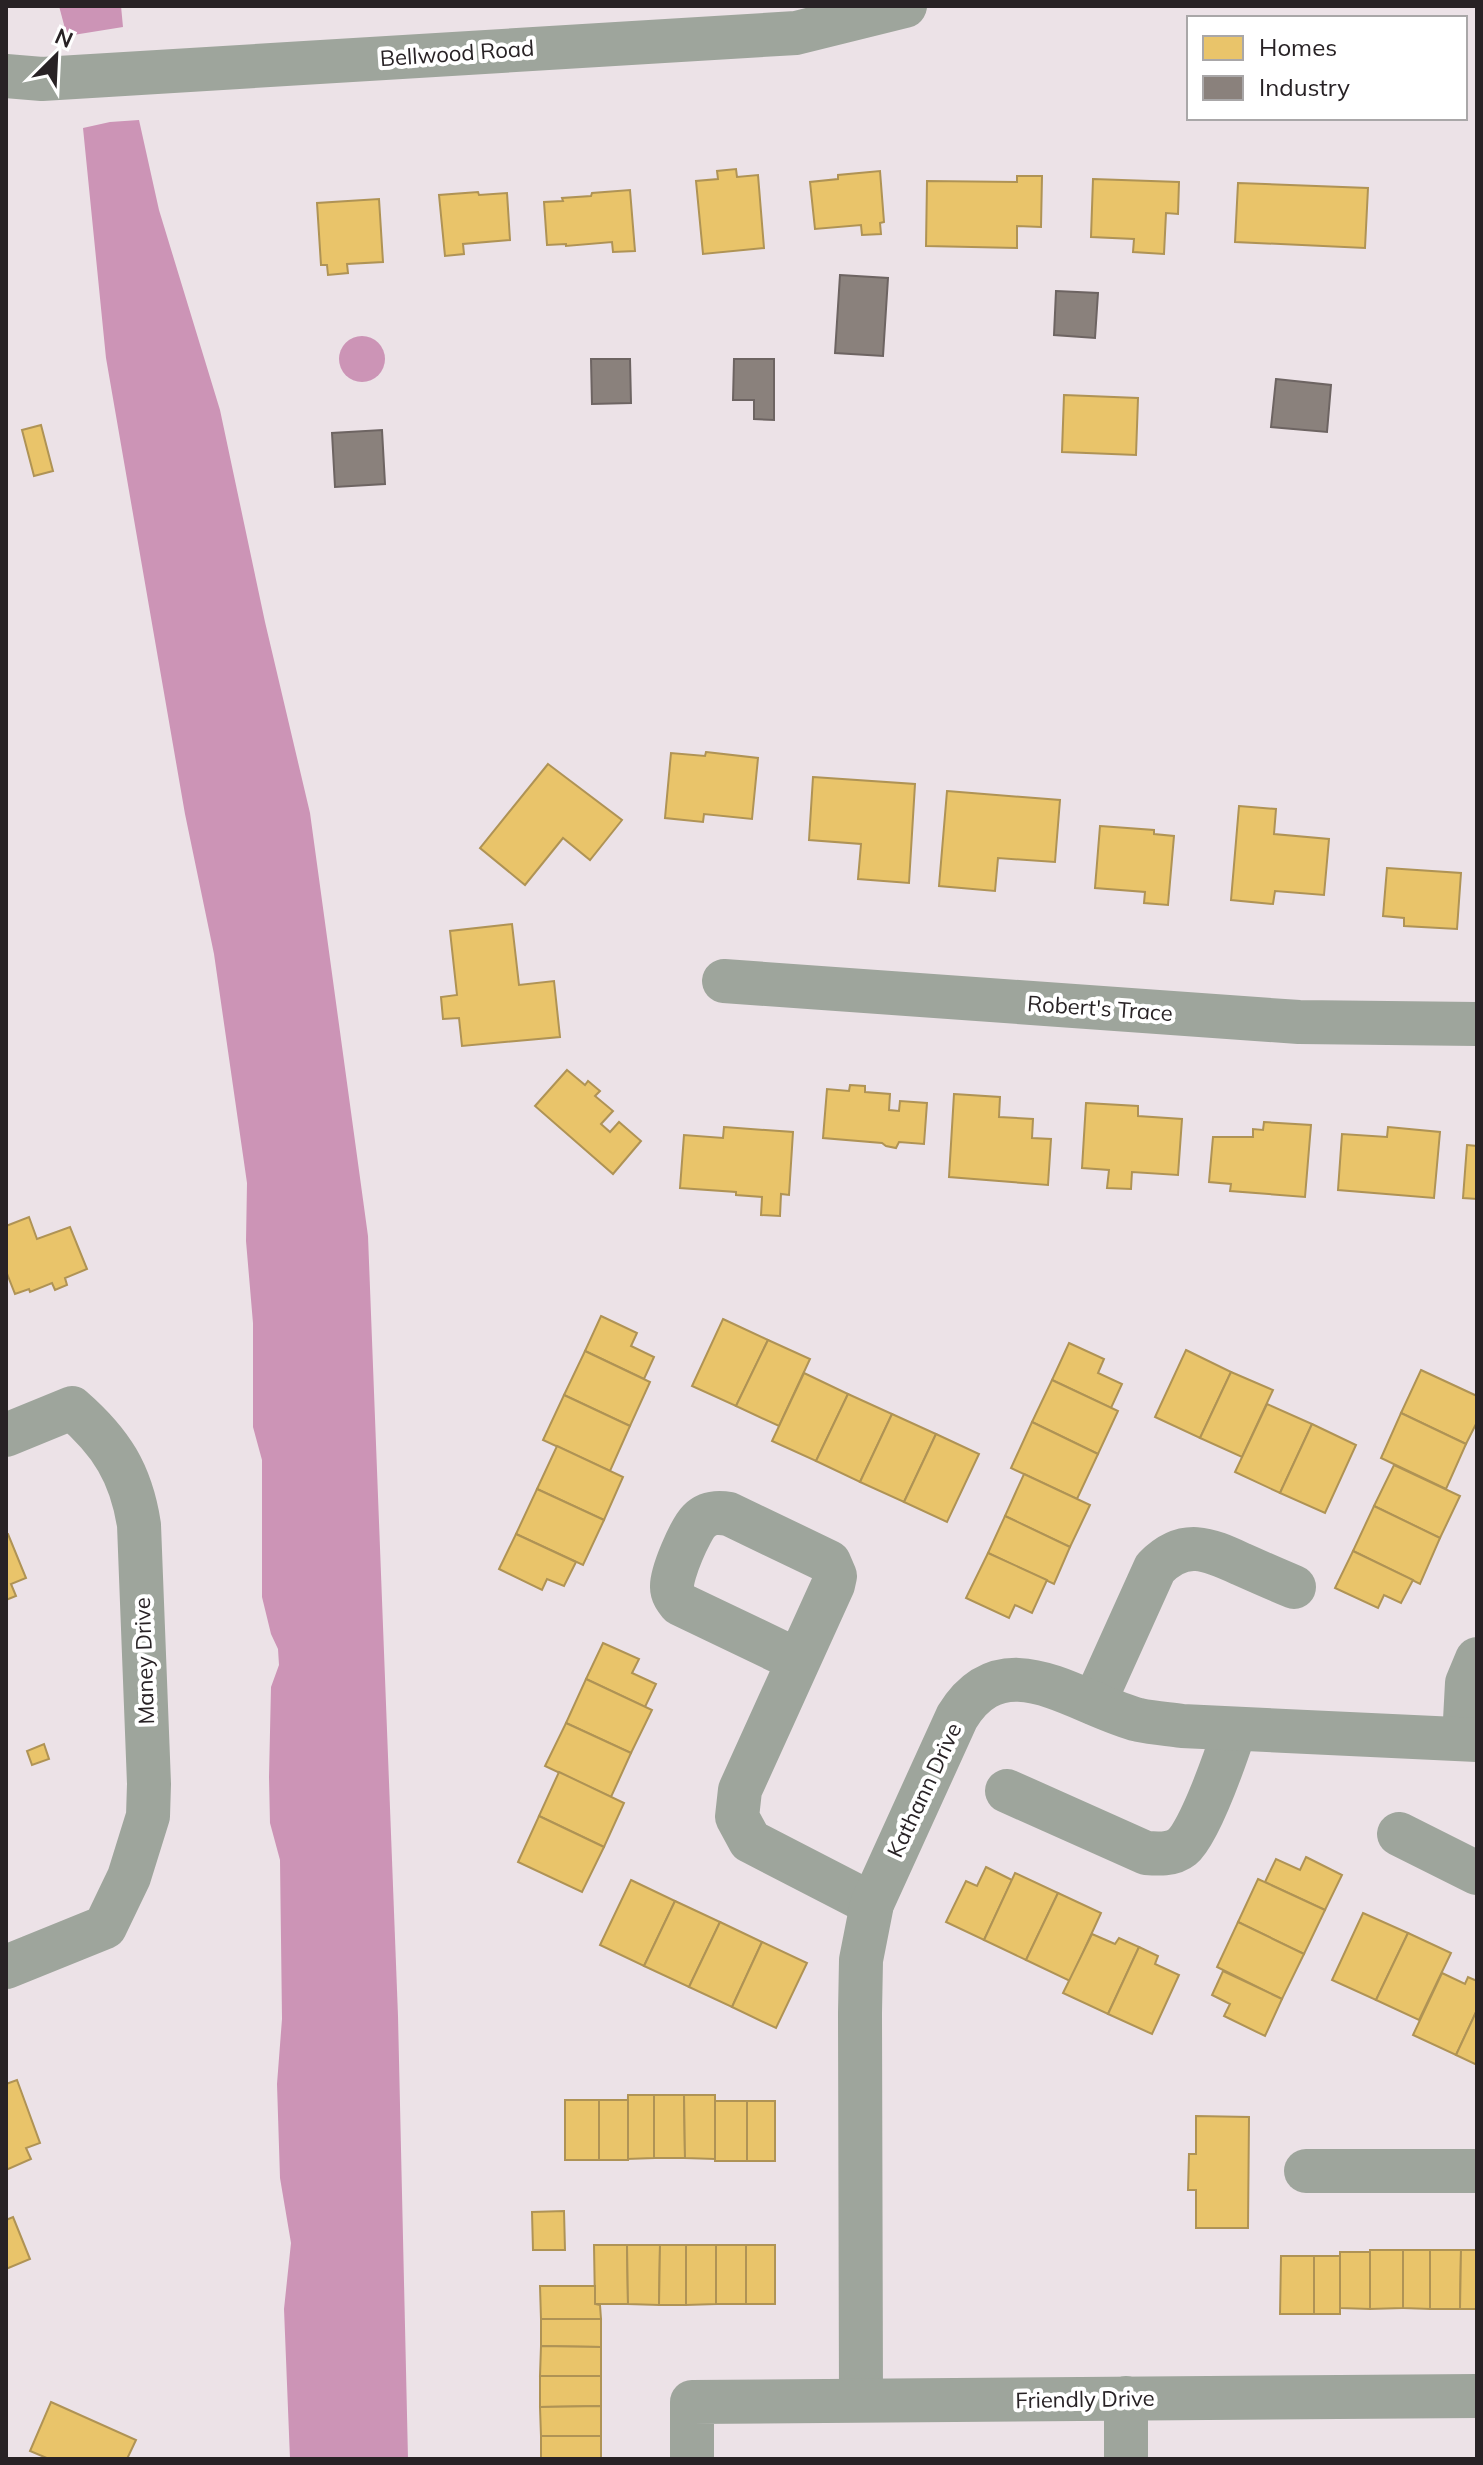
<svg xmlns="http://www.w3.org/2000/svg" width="1483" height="2465" font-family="Mulish,sans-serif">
  <rect width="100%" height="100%" fill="#ece2e7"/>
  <g fill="#cc94b6">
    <path d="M 59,6 L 121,6 L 123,27 L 67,36 Z"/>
    <path d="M 139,120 L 159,210 L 220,410 L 265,622 L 310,813 L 368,1236 L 398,2016 L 408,2459 L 290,2459 L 284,2309 L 291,2243 L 280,2178 L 277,2084 L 282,2019 L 280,1860 L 270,1823 L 269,1777 L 271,1687 L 279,1665 L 278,1649 L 271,1634 L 262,1597 L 262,1460 L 253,1427 L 253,1323 L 246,1241 L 247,1183 L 214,954 L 185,814 L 106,358 L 83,128 L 110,122 Z"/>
    <circle cx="362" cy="359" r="23"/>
  </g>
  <g fill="#e9c46a" stroke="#af9355" stroke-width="2">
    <path d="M 736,169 L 737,177 L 758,175 L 764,248 L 703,254 L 696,181 L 718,179 L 717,171 Z"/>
    <path d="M 880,171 L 884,222 L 880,223 L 881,234 L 862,235 L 861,225 L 815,229 L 810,182 L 838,179 L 838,175 Z"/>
    <path d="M 1017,176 L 1042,176 L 1041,227 L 1017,226 L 1017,248 L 926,246 L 927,181 L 1017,182 Z"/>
    <path d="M 1093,179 L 1179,182 L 1178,214 L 1166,213 L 1164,254 L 1133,252 L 1134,239 L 1091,237 Z"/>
    <path d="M 1238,183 L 1368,188 L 1365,248 L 1235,242 Z"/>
    <path d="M 630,190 L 635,251 L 613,252 L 612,242 L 566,246 L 566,244 L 547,245 L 544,202 L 563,201 L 562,198 L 591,196 L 592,193 Z"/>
    <path d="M 478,192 L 479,195 L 507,193 L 510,240 L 463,244 L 464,254 L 445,256 L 439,195 Z"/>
    <path d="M 379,199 L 383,262 L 347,264 L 348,273 L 328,275 L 327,265 L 321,265 L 317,203 Z"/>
    <path d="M 1064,395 L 1138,398 L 1136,455 L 1062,452 Z"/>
    <path d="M 41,425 L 53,471 L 34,476 L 22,430 Z"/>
    <path d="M 706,752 L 758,758 L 752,819 L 704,814 L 703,822 L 665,818 L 671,753 L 705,756 Z"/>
    <path d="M 548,764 L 622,820 L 590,860 L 563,838 L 525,885 L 480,848 Z"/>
    <path d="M 813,777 L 915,784 L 909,883 L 858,879 L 861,844 L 809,840 Z"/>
    <path d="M 947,791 L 1060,800 L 1055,862 L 998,858 L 995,891 L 939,886 Z"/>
    <path d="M 1239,806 L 1276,809 L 1274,834 L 1329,839 L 1324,895 L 1275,891 L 1273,904 L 1231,900 Z"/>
    <path d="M 1100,826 L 1154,830 L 1154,834 L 1174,836 L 1168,905 L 1144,903 L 1145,892 L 1095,888 Z"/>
    <path d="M 1387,868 L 1461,873 L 1457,929 L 1404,926 L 1404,918 L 1383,916 Z"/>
    <path d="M 512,924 L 519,985 L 554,981 L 560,1037 L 462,1046 L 459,1018 L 443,1019 L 441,997 L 457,995 L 450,931 Z"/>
    <path d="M 567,1070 L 585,1085 L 588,1081 L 600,1091 L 595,1096 L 613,1111 L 601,1124 L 610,1132 L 619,1122 L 641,1141 L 613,1174 L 535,1106 Z"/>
    <path d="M 850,1085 L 865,1086 L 865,1092 L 890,1094 L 889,1110 L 899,1111 L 900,1101 L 927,1103 L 924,1144 L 899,1142 L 896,1148 L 886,1146 L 882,1143 L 823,1138 L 827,1089 L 849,1091 Z"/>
    <path d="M 954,1094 L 1000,1097 L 999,1117 L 1033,1119 L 1032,1138 L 1051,1139 L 1048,1185 L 949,1177 Z"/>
    <path d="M 1086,1103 L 1138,1106 L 1138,1116 L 1182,1119 L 1178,1175 L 1132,1172 L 1131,1189 L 1107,1188 L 1109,1170 L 1082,1168 Z"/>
    <path d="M 1264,1122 L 1311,1125 L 1305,1197 L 1230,1191 L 1231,1184 L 1209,1182 L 1213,1137 L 1253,1137 L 1253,1129 L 1263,1130 Z"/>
    <path d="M 724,1127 L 793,1132 L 789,1195 L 781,1194 L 780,1216 L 761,1215 L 762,1197 L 736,1195 L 736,1192 L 680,1188 L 684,1135 L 723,1138 Z"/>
    <path d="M 1388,1127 L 1440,1132 L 1434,1198 L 1338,1190 L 1342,1134 L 1387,1137 Z"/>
    <path d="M 1467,1145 L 1477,1146 L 1477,1199 L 1463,1198 Z"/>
    <path d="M 29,1217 L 37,1239 L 70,1227 L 87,1269 L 65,1278 L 67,1285 L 55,1290 L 52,1283 L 30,1292 L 29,1289 L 15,1294 L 6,1271 L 6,1226 Z"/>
    <path d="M 601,1316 L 637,1333 L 631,1346 L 654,1357 L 644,1379 L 585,1351 Z"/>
    <path d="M 723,1319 L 768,1340 L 736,1406 L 692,1386 Z"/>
    <path d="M 768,1340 L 810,1359 L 779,1426 L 736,1406 Z"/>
    <path d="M 1069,1343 L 1104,1359 L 1098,1373 L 1122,1384 L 1111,1408 L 1052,1380 Z"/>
    <path d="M 1186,1350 L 1231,1372 L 1200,1438 L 1155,1417 Z"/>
    <path d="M 585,1351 L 650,1382 L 630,1426 L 564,1395 Z"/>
    <path d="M 1421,1370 L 1477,1396 L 1477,1422 L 1466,1444 L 1401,1413 Z"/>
    <path d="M 1231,1372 L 1273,1390 L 1242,1457 L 1200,1438 Z"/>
    <path d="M 804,1373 L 848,1394 L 816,1461 L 772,1441 Z"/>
    <path d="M 1052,1380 L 1118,1411 L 1098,1454 L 1032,1422 Z"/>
    <path d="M 848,1394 L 892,1414 L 860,1482 L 816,1461 Z"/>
    <path d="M 564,1395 L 630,1426 L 610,1471 L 543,1440 Z"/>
    <path d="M 1267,1404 L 1312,1424 L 1280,1493 L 1235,1472 Z"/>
    <path d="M 1401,1413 L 1466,1444 L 1446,1489 L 1381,1458 Z"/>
    <path d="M 892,1414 L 936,1434 L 904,1502 L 860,1482 Z"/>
    <path d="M 1032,1422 L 1098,1454 L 1077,1499 L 1011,1468 Z"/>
    <path d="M 1312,1424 L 1356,1445 L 1325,1513 L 1280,1493 Z"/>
    <path d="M 936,1434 L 979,1454 L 947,1522 L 904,1502 Z"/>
    <path d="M 557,1446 L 623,1477 L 604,1520 L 537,1489 Z"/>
    <path d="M 1394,1465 L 1460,1496 L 1440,1538 L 1374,1506 Z"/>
    <path d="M 1024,1474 L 1090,1505 L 1070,1547 L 1005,1516 Z"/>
    <path d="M 537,1489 L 604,1520 L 583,1565 L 516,1534 Z"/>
    <path d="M 1374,1506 L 1440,1538 L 1420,1584 L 1353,1551 Z"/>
    <path d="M 1005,1516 L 1070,1547 L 1054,1584 L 988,1553 Z"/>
    <path d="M 6,1534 L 8,1534 L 26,1578 L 11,1584 L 16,1596 L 6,1600 Z"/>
    <path d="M 516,1534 L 576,1562 L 564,1586 L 547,1579 L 542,1590 L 499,1569 Z"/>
    <path d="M 1353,1551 L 1413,1580 L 1401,1603 L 1384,1595 L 1378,1608 L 1335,1588 Z"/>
    <path d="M 988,1553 L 1047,1580 L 1032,1613 L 1015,1605 L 1009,1618 L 966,1598 Z"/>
    <path d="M 603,1643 L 639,1659 L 632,1673 L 656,1684 L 645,1707 L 586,1679 Z"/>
    <path d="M 586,1679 L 652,1710 L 631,1753 L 566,1723 Z"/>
    <path d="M 566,1723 L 631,1753 L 611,1797 L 545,1766 Z"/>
    <path d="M 44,1744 L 49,1759 L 32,1765 L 27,1751 Z"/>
    <path d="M 559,1772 L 624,1803 L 604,1847 L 539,1816 Z"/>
    <path d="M 539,1816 L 604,1847 L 582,1892 L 518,1862 Z"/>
    <path d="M 1306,1857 L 1342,1875 L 1325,1910 L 1265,1882 L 1276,1859 L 1300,1870 Z"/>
    <path d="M 986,1867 L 1012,1880 L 984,1940 L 946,1922 L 966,1881 L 977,1886 Z"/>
    <path d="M 1015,1873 L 1058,1893 L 1026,1960 L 984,1940 Z"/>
    <path d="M 1258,1879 L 1325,1910 L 1304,1954 L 1238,1922 Z"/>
    <path d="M 631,1880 L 675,1901 L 644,1966 L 600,1945 Z"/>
    <path d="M 1058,1893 L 1101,1913 L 1070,1981 L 1026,1960 Z"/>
    <path d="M 675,1901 L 720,1922 L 689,1987 L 644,1966 Z"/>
    <path d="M 1363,1913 L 1408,1933 L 1376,2000 L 1332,1980 Z"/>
    <path d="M 720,1922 L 762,1942 L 732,2007 L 689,1987 Z"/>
    <path d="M 1238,1922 L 1304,1954 L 1282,1999 L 1217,1967 Z"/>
    <path d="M 1408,1933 L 1451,1953 L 1419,2020 L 1376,2000 Z"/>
    <path d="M 1092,1934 L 1115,1944 L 1119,1938 L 1139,1947 L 1108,2014 L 1063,1993 Z"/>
    <path d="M 762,1942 L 807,1963 L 776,2028 L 732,2007 Z"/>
    <path d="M 1139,1947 L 1158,1956 L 1155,1964 L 1179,1975 L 1152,2034 L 1108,2014 Z"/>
    <path d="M 1223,1971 L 1282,1999 L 1265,2036 L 1224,2016 L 1230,2004 L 1212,1995 Z"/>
    <path d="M 1442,1973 L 1465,1984 L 1468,1977 L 1477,1981 L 1477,2010 L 1456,2055 L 1413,2035 Z"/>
    <path d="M 1477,2010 L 1477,2065 L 1456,2055 Z"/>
    <path d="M 17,2080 L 40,2143 L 26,2148 L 31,2159 L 6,2170 L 6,2084 Z"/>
    <path d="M 628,2095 L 654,2095 L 654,2158 L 627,2159 Z"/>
    <path d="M 654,2095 L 684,2095 L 685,2158 L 654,2158 Z"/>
    <path d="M 684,2095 L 715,2095 L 715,2159 L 685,2158 Z"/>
    <rect x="565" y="2100" width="34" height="60"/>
    <rect x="599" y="2100" width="29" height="60"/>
    <rect x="715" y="2101" width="32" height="60"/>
    <rect x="747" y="2101" width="28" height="60"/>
    <path d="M 1196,2116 L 1249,2117 L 1248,2228 L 1196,2228 L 1196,2190 L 1188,2190 L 1189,2154 L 1196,2154 Z"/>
    <path d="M 564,2211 L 565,2250 L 533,2250 L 532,2212 Z"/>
    <path d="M 13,2217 L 30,2259 L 6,2269 L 6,2220 Z"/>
    <path d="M 594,2245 L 627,2245 L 628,2304 L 595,2304 Z"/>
    <path d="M 627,2245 L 660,2245 L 659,2305 L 628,2304 Z"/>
    <path d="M 660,2245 L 686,2245 L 686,2305 L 659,2305 Z"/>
    <path d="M 686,2245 L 716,2245 L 716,2304 L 686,2305 Z"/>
    <rect x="716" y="2245" width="30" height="59"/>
    <rect x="746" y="2245" width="29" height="59"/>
    <path d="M 1370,2250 L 1403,2250 L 1403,2308 L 1370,2309 Z"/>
    <path d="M 1403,2250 L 1430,2250 L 1430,2309 L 1403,2308 Z"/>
    <path d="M 1430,2250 L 1461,2250 L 1460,2309 L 1430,2309 Z"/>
    <path d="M 1461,2250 L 1477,2250 L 1477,2309 L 1460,2309 Z"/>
    <path d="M 1340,2252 L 1370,2252 L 1370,2309 L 1340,2308 Z"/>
    <path d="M 1281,2256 L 1314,2256 L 1314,2314 L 1280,2314 Z"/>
    <rect x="1314" y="2256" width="26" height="58"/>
    <path d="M 540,2286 L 595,2286 L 595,2304 L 600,2305 L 601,2319 L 541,2319 Z"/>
    <path d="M 541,2319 L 601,2319 L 601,2347 L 541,2346 Z"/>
    <path d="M 541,2346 L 601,2347 L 601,2376 L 540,2376 Z"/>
    <path d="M 540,2376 L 601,2376 L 601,2406 L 540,2407 Z"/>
    <path d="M 51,2402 L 136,2440 L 127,2459 L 49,2459 L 30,2451 Z"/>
    <path d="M 601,2406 L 601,2436 L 541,2436 L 540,2407 Z"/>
    <rect x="541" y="2436" width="60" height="23"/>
  </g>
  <g fill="#8a817c" stroke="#6d6462" stroke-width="2">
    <path d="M 840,275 L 888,278 L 883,356 L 835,353 Z"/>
    <path d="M 1056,291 L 1098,293 L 1095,338 L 1054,335 Z"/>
    <path d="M 591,359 L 630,359 L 631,403 L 592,404 Z"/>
    <path d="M 734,359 L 774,359 L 774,420 L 754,419 L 754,400 L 733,400 Z"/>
    <path d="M 1276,379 L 1331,385 L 1327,432 L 1271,427 Z"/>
    <path d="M 382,430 L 385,484 L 335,487 L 332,433 Z"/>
  </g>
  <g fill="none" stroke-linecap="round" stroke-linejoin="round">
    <g stroke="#9ea59c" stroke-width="44">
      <path d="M 6,76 L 42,79 L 796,33 L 905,6"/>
      <path d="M 724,981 L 1299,1022 L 1477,1024"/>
      <path d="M 6,1435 L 72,1408 C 111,1442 131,1473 139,1525 L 149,1784 L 148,1816 L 129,1877 L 105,1927 L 6,1967"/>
      <path d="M 797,1660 L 680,1604 C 676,1599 672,1594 672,1587 C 671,1574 690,1530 699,1521 C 708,1512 718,1512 729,1514 L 829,1562 L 835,1576 L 833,1585 L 740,1790 L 737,1817 L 750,1841 L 872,1904"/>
      <path d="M 1094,1703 L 1155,1568 C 1184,1538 1208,1549 1241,1564 C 1259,1572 1277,1580 1294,1587"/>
      <path d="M 1464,1739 L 1467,1683 L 1477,1659"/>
      <path d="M 1007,1791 L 1146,1853 C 1158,1854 1172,1855 1182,1847 C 1200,1833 1227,1753 1235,1729"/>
      <path d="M 1399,1834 L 1477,1873"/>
      <path d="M 1306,2171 L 1477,2171"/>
      <path d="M 861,2400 L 860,2013 L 861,1960 L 872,1904 L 957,1717 C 1004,1640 1076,1704 1139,1720 C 1153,1723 1168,1724 1182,1726 L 1477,1740"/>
      <path d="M 692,2459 L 692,2402 L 1477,2396"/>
      <path d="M 1126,2459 L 1126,2398"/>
    </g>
  </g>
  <g text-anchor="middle" stroke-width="8" stroke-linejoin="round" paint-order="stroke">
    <g font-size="22" fill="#282225" stroke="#fff">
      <text transform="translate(457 53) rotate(-4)" y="8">Bellwood Road</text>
      <text transform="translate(1100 1008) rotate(4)" y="8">Robert's Trace</text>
      <text transform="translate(144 1661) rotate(-92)" y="8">Maney Drive</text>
      <text transform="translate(924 1790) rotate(-65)" y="8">Kathann Drive</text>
      <text transform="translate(1085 2399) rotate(-1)" y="8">Friendly Drive</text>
    </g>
  </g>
  <rect width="1483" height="2465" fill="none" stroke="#282225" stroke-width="16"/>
  <rect x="1187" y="16" width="280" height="104" fill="#ffffff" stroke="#a9a7a8" stroke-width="2"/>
  <rect x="1203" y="36" width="40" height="24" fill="#e9c46a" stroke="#a9a7a8" stroke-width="2"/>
  <text x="1259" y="56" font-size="24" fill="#282225">Homes</text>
  <rect x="1203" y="76" width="40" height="24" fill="#8a817c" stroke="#a9a7a8" stroke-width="2"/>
  <text x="1259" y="96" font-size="24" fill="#282225">Industry</text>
  <g transform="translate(56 56) rotate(24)" stroke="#ffffff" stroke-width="6" paint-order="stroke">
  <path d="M0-6L14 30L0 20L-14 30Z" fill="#282225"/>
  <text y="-12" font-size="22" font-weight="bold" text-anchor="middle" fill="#282225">N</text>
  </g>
</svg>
